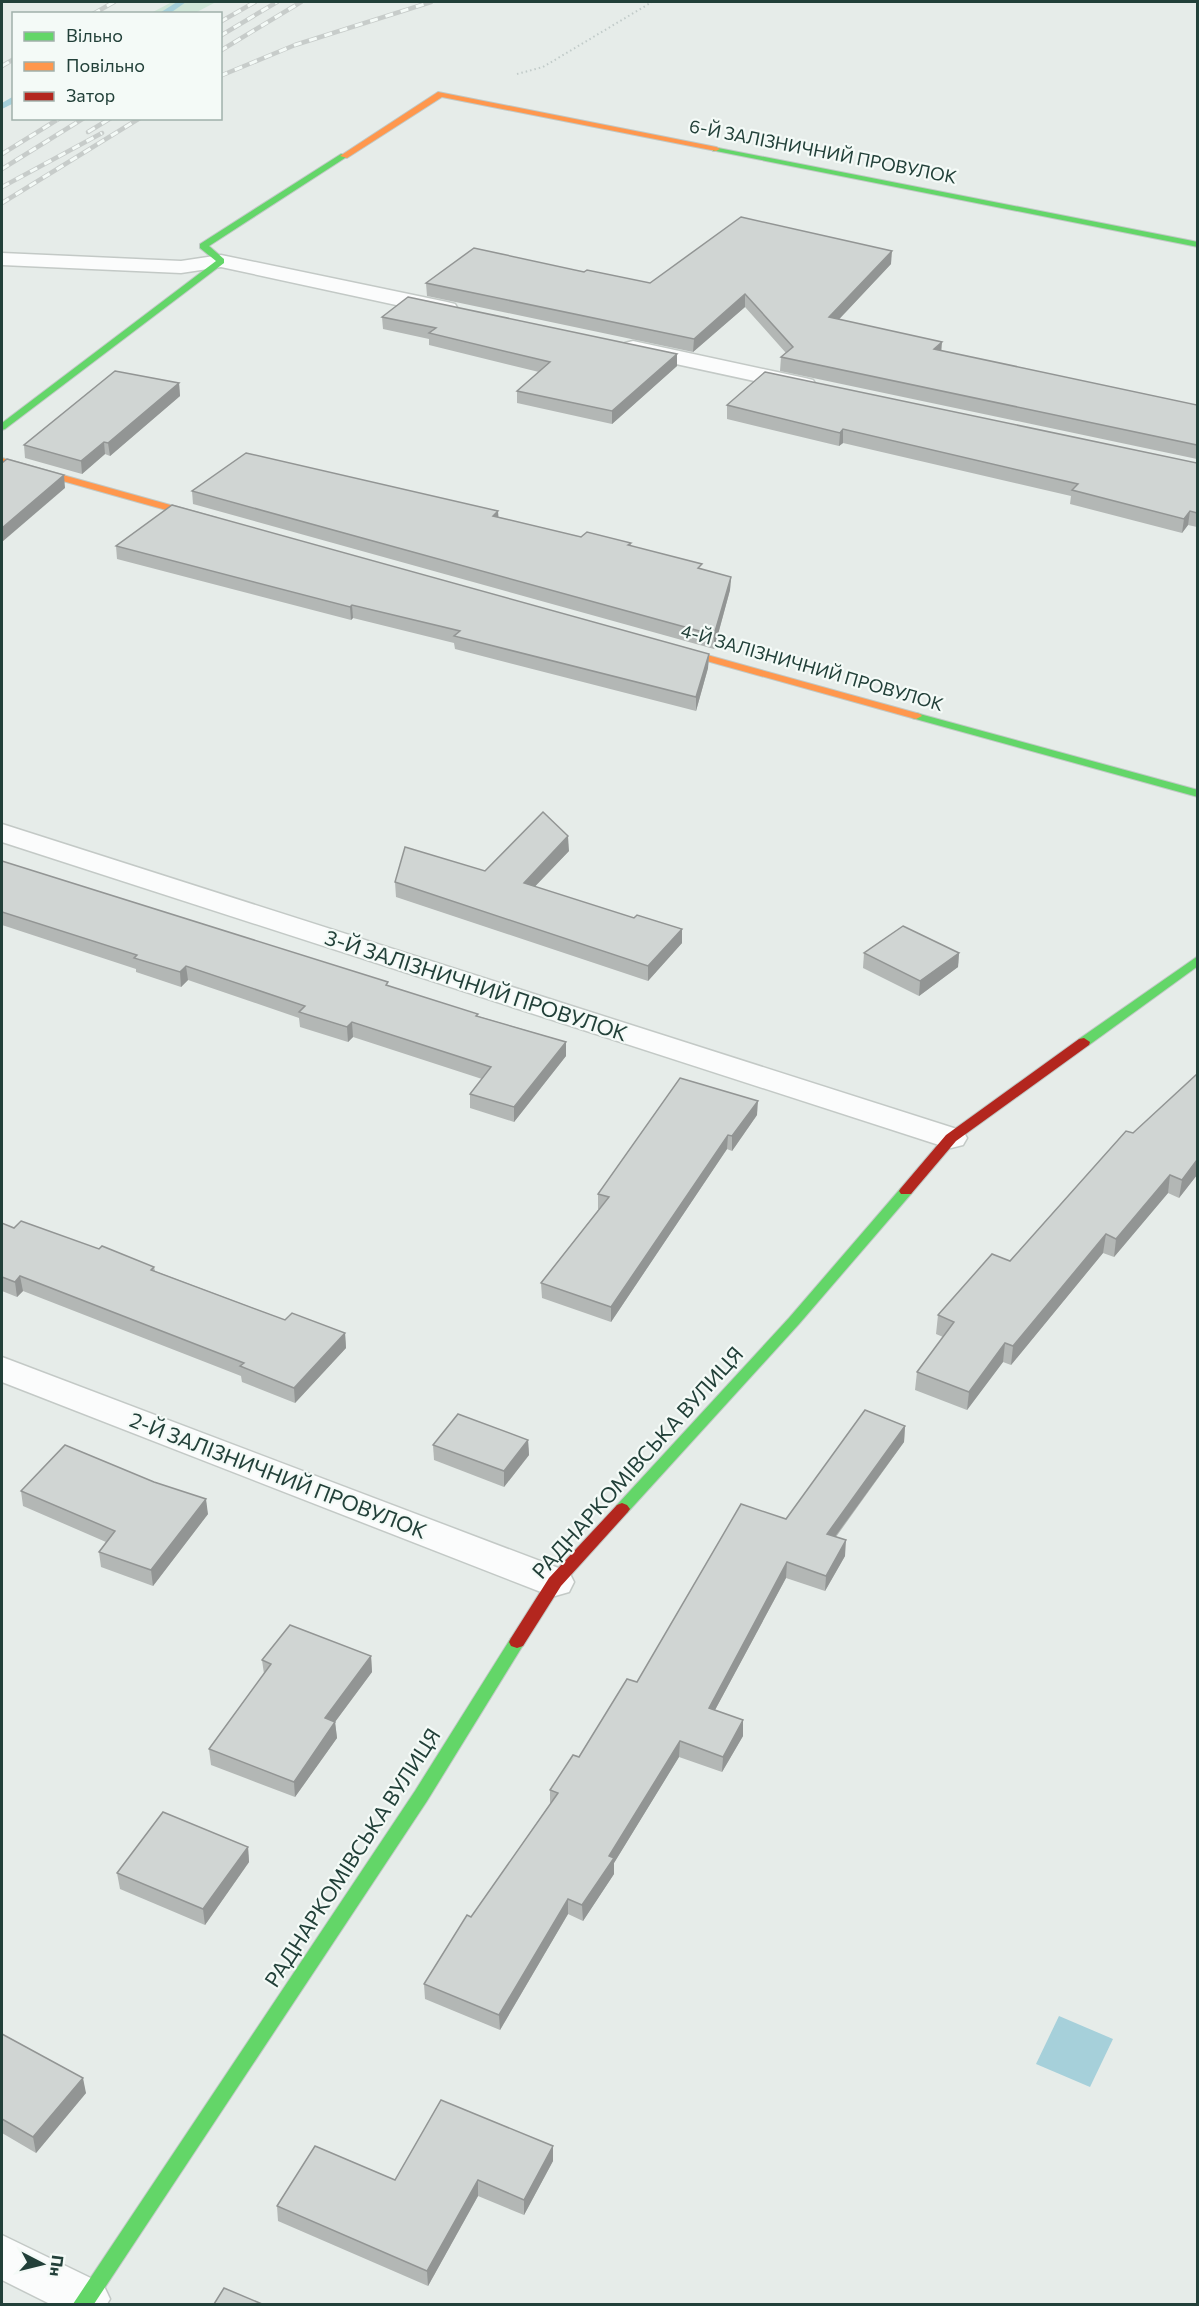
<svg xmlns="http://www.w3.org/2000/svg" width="1199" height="2306" font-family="Commissioner,sans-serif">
  <rect width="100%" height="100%" fill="#e6ece9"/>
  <path fill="#cfe5d7" d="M 172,2 L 216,2 L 195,13 L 151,13 Z"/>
  <path fill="#a6d0da" d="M 1059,2016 L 1113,2039 L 1090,2087 L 1036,2064 Z"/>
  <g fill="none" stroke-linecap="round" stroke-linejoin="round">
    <g fill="#a6d0da" fill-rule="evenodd">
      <path d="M 177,2 L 186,2 L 169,14 L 158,14 Z"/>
      <path d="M 14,96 L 14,103 L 2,109 L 2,103 Z"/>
    </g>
    <defs>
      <g id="street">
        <path d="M 2,253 L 181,261 L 221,255 L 447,302 L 455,304 L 458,309 L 455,314 L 447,316 L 221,267 L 181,273 L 2,265 Z"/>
        <path d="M 633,341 L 805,378 L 813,380 L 816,385 L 813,390 L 805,392 L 625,353 L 622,348 L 625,343 Z"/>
        <path d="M 2,824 L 963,1131 L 967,1138 L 963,1145 L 951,1148 L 939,1145 L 2,842 Z"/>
        <path d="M 2,1357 L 569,1572 L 574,1582 L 569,1592 L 555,1596 L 541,1592 L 2,1382 Z"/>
        <path d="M 2,2235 L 103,2284 L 110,2299 L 107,2304 L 50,2304 L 2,2280 Z"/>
      </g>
      <g id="fast">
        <path d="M 713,147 L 1198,242 L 1198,247 L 716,151 L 713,151 Z"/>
        <path d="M 341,154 L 348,156 L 209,246 L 224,259 L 224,263 L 5,429 L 2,430 L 2,423 L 216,261 L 200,248 L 200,244 Z"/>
        <path d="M 916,713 L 1198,790 L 1198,797 L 912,718 L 912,714 Z"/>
        <path d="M 1198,956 L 1198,966 L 1089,1045 L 1079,1045 L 1078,1042 L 1079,1039 Z"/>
        <path d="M 906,1187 L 911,1188 L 913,1191 L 911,1194 L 799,1324 L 627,1513 L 617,1513 L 614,1509 L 617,1505 L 789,1318 L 901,1188 Z"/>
        <path d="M 517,1636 L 523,1638 L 525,1642 L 427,1801 L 94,2304 L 73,2304 L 415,1791 L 511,1638 Z"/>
      </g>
      <g id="slow">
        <path d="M 438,92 L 716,147 L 720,149 L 716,151 L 442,97 L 347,158 L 340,156 Z"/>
        <path d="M 2,458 L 217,518 L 218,520 L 217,522 L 209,522 L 2,464 Z"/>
        <path d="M 664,643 L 920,714 L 922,716 L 916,719 L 912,718 L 660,648 L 660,644 Z"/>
      </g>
      <g id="jam">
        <path d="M 1084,1038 L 1090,1042 L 1089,1045 L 956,1141 L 911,1194 L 901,1194 L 899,1191 L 901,1188 L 946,1135 L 1079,1039 Z"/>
        <path d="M 622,1503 L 627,1505 L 630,1509 L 627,1513 L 561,1586 L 523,1646 L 517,1648 L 511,1646 L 509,1642 L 511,1638 L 549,1578 L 617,1505 Z"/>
      </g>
    </defs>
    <use href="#street" stroke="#c3c9c6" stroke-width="3"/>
    <use href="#fast" stroke="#c1c9c6" stroke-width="2"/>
    <use href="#slow" stroke="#c1c9c6" stroke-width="2"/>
    <use href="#jam" stroke="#c1c9c6" stroke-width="2"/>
    <path stroke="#c1cbc9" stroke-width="2" stroke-dasharray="1.5 3" stroke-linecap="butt" d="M 517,74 L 543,67 L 652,2"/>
    <use href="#street" fill="#fbfcfc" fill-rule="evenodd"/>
    <use href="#fast" fill="#63d668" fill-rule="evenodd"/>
    <use href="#slow" fill="#ff974d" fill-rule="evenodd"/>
    <use href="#jam" fill="#b3261e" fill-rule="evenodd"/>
    <defs>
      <g id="rail">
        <path d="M 93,14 L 114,2"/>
        <path d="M 220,22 L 255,2"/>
        <path d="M 220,36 L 277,2"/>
        <path d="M 220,51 L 301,2"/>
        <path d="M 2,66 L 14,59"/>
        <path d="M 220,76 L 295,45 L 431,2"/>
        <path d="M 88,132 L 111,118"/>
        <path d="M 2,154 L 60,118"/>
        <path d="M 2,169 L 84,118"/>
        <path d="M 2,187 L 102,133"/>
        <path d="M 2,203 L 140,118"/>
      </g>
    </defs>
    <use href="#rail" stroke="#c7ccca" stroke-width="4.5"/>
    <use href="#rail" stroke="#f4faf7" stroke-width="3" stroke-dasharray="8" stroke-linecap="butt"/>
  </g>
  <g fill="#b3b7b5">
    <path d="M 891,264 L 839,319 L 941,351 L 1197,405 L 1197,459 L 780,371 L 781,357 L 786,353 L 745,307 L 693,352 L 427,296 L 426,283 L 584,272 L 650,283 Z"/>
    <path d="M 382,317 L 677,366 L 612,424 L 517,403 L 517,391 L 539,372 L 429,345 L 429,339 L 383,329 Z"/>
    <path d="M 179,383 L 180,396 L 110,456 L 105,454 L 82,474 L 25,458 L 24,445 Z"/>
    <path d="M 727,405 L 1197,463 L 1197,527 L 1188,525 L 1182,533 L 1070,504 L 1071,496 L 843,443 L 839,446 L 727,419 Z"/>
    <path d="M 192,491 L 498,511 L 498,517 L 581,537 L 631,543 L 631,546 L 702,569 L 731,577 L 730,590 L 714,649 L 193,504 Z"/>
    <path d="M 116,546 L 709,654 L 708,668 L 696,711 L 455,649 L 454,643 L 353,618 L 351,620 L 117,559 Z"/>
    <path d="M 569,851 L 534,887 L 634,918 L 682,929 L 682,943 L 648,981 L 396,897 L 395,882 L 485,871 Z"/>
    <path d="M 2,861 L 389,986 L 478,1016 L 566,1042 L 566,1056 L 514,1122 L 470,1108 L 470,1094 L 482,1079 L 353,1037 L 348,1042 L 300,1027 L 299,1018 L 188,980 L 181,987 L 136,972 L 136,969 L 2,925 Z"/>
    <path d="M 864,953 L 959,953 L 958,967 L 919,996 L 863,968 Z"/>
    <path d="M 757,1115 L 732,1151 L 727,1149 L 611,1322 L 542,1298 L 541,1283 L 599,1209 L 598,1209 L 598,1194 Z"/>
    <path d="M 1126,1131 L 1197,1175 L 1179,1198 L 1168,1193 L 1114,1257 L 1103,1253 L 1011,1365 L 1003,1362 L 967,1410 L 915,1390 L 917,1372 L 943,1337 L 936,1334 L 938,1315 L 1010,1261 Z"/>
    <path d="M 2,1223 L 14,1228 L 99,1249 L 154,1267 L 155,1271 L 285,1320 L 345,1333 L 346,1348 L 295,1403 L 242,1382 L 241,1376 L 23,1291 L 17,1297 L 2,1291 Z"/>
    <path d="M 905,1426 L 904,1442 L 836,1537 L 845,1556 L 825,1591 L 786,1578 L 715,1710 L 743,1736 L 722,1772 L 679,1757 L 614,1863 L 614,1874 L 583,1921 L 568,1914 L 500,2030 L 425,1999 L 424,1984 L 550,1804 L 550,1790 L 579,1757 L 637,1682 L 786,1519 Z"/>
    <path d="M 528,1440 L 529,1455 L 504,1487 L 434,1460 L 433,1445 Z"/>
    <path d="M 21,1491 L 208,1514 L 153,1586 L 101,1567 L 99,1552 L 106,1542 L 23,1506 Z"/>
    <path d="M 371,1656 L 372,1672 L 335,1722 L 337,1738 L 295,1797 L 211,1765 L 209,1749 L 264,1674 L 262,1660 Z"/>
    <path d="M 248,1847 L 249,1862 L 205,1925 L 120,1889 L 117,1873 Z"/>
    <path d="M 2,2035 L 86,2093 L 36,2153 L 2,2133 Z"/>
    <path d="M 553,2146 L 553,2161 L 524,2215 L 478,2196 L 428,2286 L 278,2221 L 277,2206 Z"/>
  </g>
  <g fill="#929594">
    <path d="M 892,251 L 891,264 L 829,330 L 829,317 Z"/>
    <path d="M 745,294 L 745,307 L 693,352 L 694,339 Z"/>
    <path d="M 942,342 L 941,355 L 934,349 Z"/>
    <path d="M 677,354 L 677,366 L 612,424 L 612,411 Z"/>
    <path d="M 179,383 L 180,396 L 110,456 L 108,443 Z"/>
    <path d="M 843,429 L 843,443 L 839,446 L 840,433 Z"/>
    <path d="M 104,442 L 105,454 L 82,474 L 81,461 Z"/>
    <path d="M 64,475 L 65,488 L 2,542 L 2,528 Z"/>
    <path d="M 498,511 L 499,524 L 493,516 Z"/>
    <path d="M 1190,511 L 1188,525 L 1182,533 L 1184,519 Z"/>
    <path d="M 731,577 L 730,590 L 714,649 L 714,635 Z"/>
    <path d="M 352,605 L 353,618 L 351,620 L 350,607 Z"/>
    <path d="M 709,654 L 708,668 L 696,711 L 696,697 Z"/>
    <path d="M 568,836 L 569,851 L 524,898 L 524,883 Z"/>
    <path d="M 682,929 L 682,943 L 648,981 L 648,966 Z"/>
    <path d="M 959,953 L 958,967 L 919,996 L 920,981 Z"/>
    <path d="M 186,966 L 188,980 L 181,987 L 180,972 Z"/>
    <path d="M 352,1022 L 353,1037 L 348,1042 L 347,1027 Z"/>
    <path d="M 566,1042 L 566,1056 L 514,1122 L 514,1107 Z"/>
    <path d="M 758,1101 L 757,1115 L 732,1151 L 732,1136 Z"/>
    <path d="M 728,1135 L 727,1149 L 611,1322 L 611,1307 Z"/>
    <path d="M 1197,1160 L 1197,1175 L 1179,1198 L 1182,1180 Z"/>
    <path d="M 1170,1175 L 1168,1193 L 1114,1257 L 1116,1239 Z"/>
    <path d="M 1106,1234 L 1103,1253 L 1011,1365 L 1013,1346 Z"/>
    <path d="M 20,1276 L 23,1291 L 17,1297 L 15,1282 Z"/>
    <path d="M 345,1333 L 346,1348 L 295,1403 L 294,1388 Z"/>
    <path d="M 1005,1343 L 1003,1362 L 967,1410 L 969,1392 Z"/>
    <path d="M 905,1426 L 904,1442 L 826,1549 L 827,1534 Z"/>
    <path d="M 528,1440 L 529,1455 L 504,1487 L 504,1471 Z"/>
    <path d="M 206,1499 L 208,1514 L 153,1586 L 151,1570 Z"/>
    <path d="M 846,1540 L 845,1556 L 825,1591 L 826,1576 Z"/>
    <path d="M 787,1562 L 786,1578 L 708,1723 L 709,1708 Z"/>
    <path d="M 371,1656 L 372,1672 L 326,1734 L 325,1718 Z"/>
    <path d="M 743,1720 L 743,1736 L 722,1772 L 723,1757 Z"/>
    <path d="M 335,1722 L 337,1738 L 295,1797 L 294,1782 Z"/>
    <path d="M 680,1741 L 679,1757 L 614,1863 L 614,1874 L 583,1921 L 582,1905 L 609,1856 Z"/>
    <path d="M 248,1847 L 249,1862 L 205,1925 L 203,1909 Z"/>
    <path d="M 568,1899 L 568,1914 L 500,2030 L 499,2015 Z"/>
    <path d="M 83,2078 L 86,2093 L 36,2153 L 33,2137 Z"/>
    <path d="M 553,2146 L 553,2161 L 524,2215 L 524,2200 Z"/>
    <path d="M 478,2180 L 478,2196 L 428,2286 L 427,2271 Z"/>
  </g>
  <g fill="#d0d5d3" stroke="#929594" stroke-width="1.5">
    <path d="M 741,217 L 892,251 L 829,317 L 942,342 L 934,349 L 1197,405 L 1197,445 L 781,357 L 793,347 L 745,294 L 694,339 L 426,283 L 474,248 L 584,272 L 587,270 L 650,283 Z"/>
    <path d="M 408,297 L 677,354 L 612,411 L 517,391 L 550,362 L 429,333 L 436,328 L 382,317 Z"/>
    <path d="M 115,371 L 179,383 L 108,443 L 104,442 L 81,461 L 24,445 Z"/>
    <path d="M 765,372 L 1197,463 L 1197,513 L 1190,511 L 1184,519 L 1072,490 L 1078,484 L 843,429 L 840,433 L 727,405 Z"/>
    <path d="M 246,453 L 498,511 L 493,516 L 581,537 L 587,532 L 631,543 L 628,545 L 702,564 L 698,568 L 731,577 L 714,635 L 192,491 Z"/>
    <path d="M 7,459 L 64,475 L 2,528 L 2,463 Z"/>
    <path d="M 172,505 L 709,654 L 696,697 L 454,636 L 460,631 L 352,605 L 350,607 L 116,546 Z"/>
    <path d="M 543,812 L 568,836 L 524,883 L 634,918 L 637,915 L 682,929 L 648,966 L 395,882 L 405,847 L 485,871 Z"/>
    <path d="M 2,861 L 388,982 L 386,985 L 478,1014 L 476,1016 L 566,1042 L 514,1107 L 470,1094 L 491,1067 L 352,1022 L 347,1027 L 299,1012 L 305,1006 L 186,966 L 180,972 L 134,958 L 137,955 L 2,912 Z"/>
    <path d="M 903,926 L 959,953 L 920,981 L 864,953 Z"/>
    <path d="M 1197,1074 L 1197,1160 L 1182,1180 L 1170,1175 L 1116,1239 L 1106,1234 L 1013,1346 L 1005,1343 L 969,1392 L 917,1372 L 954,1322 L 938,1315 L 992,1254 L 1010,1261 L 1126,1131 L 1133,1133 Z"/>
    <path d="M 680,1078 L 758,1101 L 732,1136 L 728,1135 L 611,1307 L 541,1283 L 609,1197 L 598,1194 Z"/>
    <path d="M 21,1221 L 99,1249 L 102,1246 L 154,1267 L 151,1270 L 285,1320 L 292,1313 L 345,1333 L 294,1388 L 240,1366 L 244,1363 L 20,1276 L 15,1282 L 2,1277 L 2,1223 L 14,1228 Z"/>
    <path d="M 865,1410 L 905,1426 L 827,1534 L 846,1540 L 826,1576 L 787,1562 L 709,1708 L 743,1720 L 723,1757 L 680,1741 L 609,1856 L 614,1858 L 582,1905 L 568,1899 L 499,2015 L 424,1984 L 467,1915 L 471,1917 L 558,1793 L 550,1790 L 573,1755 L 579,1757 L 627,1679 L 637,1682 L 741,1504 L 786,1519 Z"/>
    <path d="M 458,1414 L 528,1440 L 504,1471 L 433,1445 Z"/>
    <path d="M 65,1445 L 154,1482 L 206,1499 L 151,1570 L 99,1552 L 115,1531 L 21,1491 Z"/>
    <path d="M 290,1625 L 371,1656 L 325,1718 L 335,1722 L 294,1782 L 209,1749 L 271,1664 L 262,1660 Z"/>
    <path d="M 163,1812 L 248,1847 L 203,1909 L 117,1873 Z"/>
    <path d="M 2,2034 L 83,2078 L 33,2137 L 2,2119 Z"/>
    <path d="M 441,2100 L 553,2146 L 524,2200 L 478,2180 L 427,2271 L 277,2206 L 315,2146 L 395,2180 Z"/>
    <path d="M 224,2288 L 262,2304 L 214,2304 Z"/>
  </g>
  <g text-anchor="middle" stroke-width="4.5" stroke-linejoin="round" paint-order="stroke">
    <g font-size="18" fill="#224039" stroke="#f4faf7">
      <text transform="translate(823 152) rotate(11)" y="6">6-Й ЗАЛІЗНИЧНИЙ ПРОВУЛОК</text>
      <text transform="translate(812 668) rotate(16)" y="6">4-Й ЗАЛІЗНИЧНИЙ ПРОВУЛОК</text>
    </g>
    <g font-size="21" fill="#224039" stroke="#f4faf7">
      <text transform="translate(476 986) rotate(18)" y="7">3-Й ЗАЛІЗНИЧНИЙ ПРОВУЛОК</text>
      <text transform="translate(638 1463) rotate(-48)" y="7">РАДНАРКОМІВСЬКА ВУЛИЦЯ</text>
      <text transform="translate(278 1476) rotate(21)" y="7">2-Й ЗАЛІЗНИЧНИЙ ПРОВУЛОК</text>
      <text transform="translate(353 1858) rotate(-57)" y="7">РАДНАРКОМІВСЬКА ВУЛИЦЯ</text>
    </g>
  </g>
  <rect width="1199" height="2306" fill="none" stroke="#224039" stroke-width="6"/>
  <rect x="12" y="12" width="210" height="108" fill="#f4faf7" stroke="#a0b0ab" stroke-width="1.5"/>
  <rect x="24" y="32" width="30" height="9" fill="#63d668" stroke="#a0b0ab" stroke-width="1.5"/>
  <text x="66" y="42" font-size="18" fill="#224039">Вільно</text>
  <rect x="24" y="62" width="30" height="9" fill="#ff974d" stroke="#a0b0ab" stroke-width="1.5"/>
  <text x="66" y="72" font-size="18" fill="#224039">Повільно</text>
  <rect x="24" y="92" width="30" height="9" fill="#b3261e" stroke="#a0b0ab" stroke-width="1.5"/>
  <text x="66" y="102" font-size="18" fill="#224039">Затор</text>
  <g transform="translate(42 2264) rotate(97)" stroke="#f4faf7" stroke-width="4.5" paint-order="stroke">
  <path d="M0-4.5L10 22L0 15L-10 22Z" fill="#224039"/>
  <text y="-9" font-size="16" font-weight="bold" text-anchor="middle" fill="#224039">Пн</text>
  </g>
</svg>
